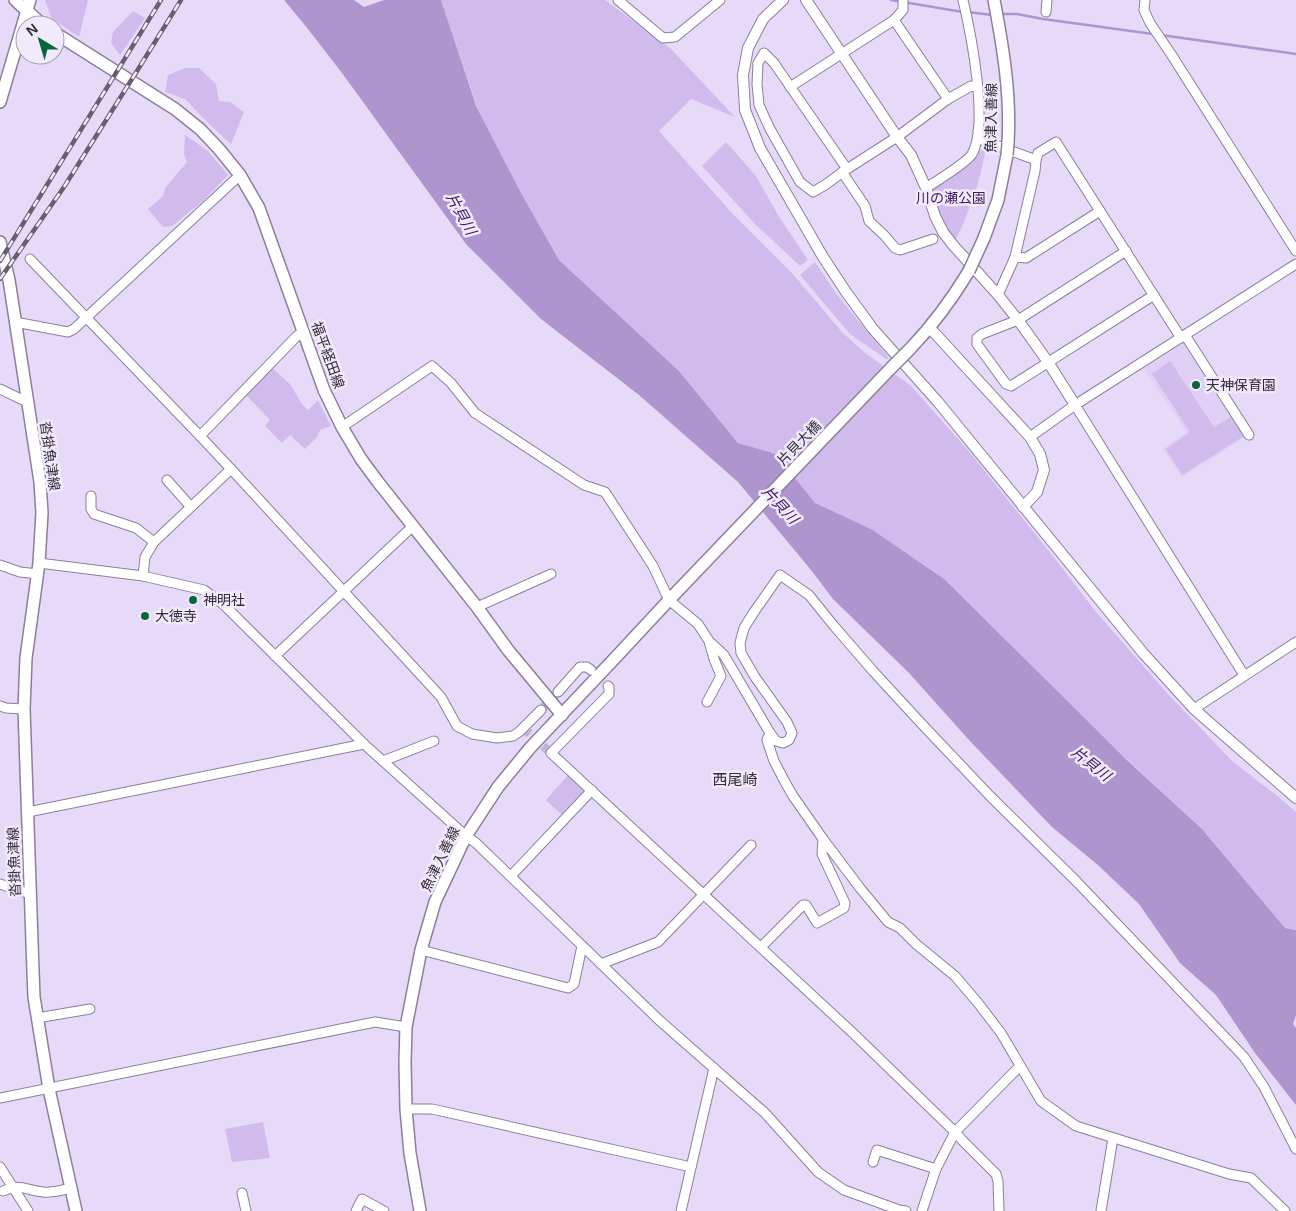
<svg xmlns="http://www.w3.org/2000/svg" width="1296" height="1211" font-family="Arial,'Noto Sans JP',sans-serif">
  <rect width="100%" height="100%" fill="#e7daf8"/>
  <path fill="#e0d0f5" d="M 1185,341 L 1247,436 L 1182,477 L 1163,449 L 1187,432 L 1143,368 Z"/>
  <g fill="#d1bbed">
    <path d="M 45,0 L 88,0 L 79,37 L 51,18 Z"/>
    <path d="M 441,0 L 605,0 L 670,48 L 735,117 L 691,99 L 659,131 L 731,212 L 792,273 L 842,332 L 865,353 L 910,385 L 967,449 L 1056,560 L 1096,612 L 1168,694 L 1232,761 L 1276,795 L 1296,812 L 1296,930 L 1285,928 L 1202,829 L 1118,751 L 1041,676 L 871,529 L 814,503 L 776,454 L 738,443 L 679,371 L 559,260 L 520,191 L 479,112 Z"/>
    <path d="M 133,11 L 145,18 L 120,55 L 111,43 L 113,32 Z"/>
    <path d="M 185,68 L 199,68 L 216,84 L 219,101 L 230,102 L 244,112 L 231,144 L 210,125 L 185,99 L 165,92 L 168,75 Z"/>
    <path d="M 185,135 L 208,151 L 228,175 L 203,201 L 172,226 L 163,227 L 148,209 L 163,196 L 165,188 L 187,162 L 184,154 Z"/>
    <path d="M 726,142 L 756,176 L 778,215 L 808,260 L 800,266 L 756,225 L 702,166 Z"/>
    <path d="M 986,147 C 980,183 969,213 953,245 L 926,189 Z"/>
    <path d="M 815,262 L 837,295 L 889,358 L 886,359 L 850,334 L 800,275 Z"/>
    <path d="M 1170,361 L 1214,427 L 1231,417 L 1244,436 L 1182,475 L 1166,449 L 1190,432 L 1152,374 Z"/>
    <path d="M 272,368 L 291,385 L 301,403 L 308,410 L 318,400 L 331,426 L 320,430 L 317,437 L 305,449 L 290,435 L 282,443 L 265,426 L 270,420 L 246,395 Z"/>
    <path d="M 569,774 L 584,788 L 581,797 L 563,816 L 546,800 Z"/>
    <path d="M 263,1122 L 270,1158 L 232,1162 L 225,1129 Z"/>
  </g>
  <path fill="#af95ce" d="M 284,0 L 354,0 L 364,7 L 384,0 L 441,0 L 477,108 L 520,191 L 559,260 L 679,371 L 738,443 L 776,454 L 815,503 L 871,529 L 944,579 L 1128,761 L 1202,829 L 1285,928 L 1296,930 L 1296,1015 L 1293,1024 L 1296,1028 L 1296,1105 L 1255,1053 L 1216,995 L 1180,963 L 1139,904 L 1099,866 L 1052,827 L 969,740 L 909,673 L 833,599 L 811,570 L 738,482 L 639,395 L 541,319 L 466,244 L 342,73 L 304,24 Z"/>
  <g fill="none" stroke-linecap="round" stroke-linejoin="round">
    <g stroke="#af95ce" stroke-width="2.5">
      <path d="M 891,0 L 963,12"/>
      <path d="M 968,12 L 992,15"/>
      <path d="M 1000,14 L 1017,14 L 1043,19 L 1153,34"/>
      <path d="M 1161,35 L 1296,54"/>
    </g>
    <g stroke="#c2b7d1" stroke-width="9" stroke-dasharray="9 4.5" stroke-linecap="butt">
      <path d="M 541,710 L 558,692"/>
      <path d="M 523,728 L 551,753"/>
    </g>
    <defs>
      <g id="minor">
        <path d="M 618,0 L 663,38 L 675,37 L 720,0"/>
        <path d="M 1145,0 L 1144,10 L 1150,23 L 1171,54 L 1296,251"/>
        <path d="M 1046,12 L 1047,0"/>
        <path d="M 894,20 L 948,99"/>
        <path d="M 790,87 L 894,20 L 903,10 L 903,0"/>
        <path d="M 978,131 L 982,140 L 1036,160"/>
        <path d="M 847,169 L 774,63 L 764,53 L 758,63 L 757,84 L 759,105 L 770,129 L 800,182 L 813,192 L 825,185 L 847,169 L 897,137 L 948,99 L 971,86 L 977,87"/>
        <path d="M 842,172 L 865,206 L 869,221 L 885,236 L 895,248 L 900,250 L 933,239"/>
        <path d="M 926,188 C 935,182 968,162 972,154 C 989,124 971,34 963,0"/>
        <path d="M 1126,251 L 1018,320 L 982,334 L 977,338 L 977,344 L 1006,384 L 1011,386 L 1154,295"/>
        <path d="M 1015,257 L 1026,258 L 1100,211"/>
        <path d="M 30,259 L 200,436"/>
        <path d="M 998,295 L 1015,257 L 1035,171 L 1036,160 L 1038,153 L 1056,142 L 1181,338"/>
        <path d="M 15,322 L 68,332 L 74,329 L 240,175"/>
        <path d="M 1185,335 L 1249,435"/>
        <path d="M 0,389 L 27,402"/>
        <path d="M 1075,405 L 1244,675"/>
        <path d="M 342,427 L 432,366 L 451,383 L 475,413 L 584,485 L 605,492 L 653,566 L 669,600 L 698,624 L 709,641 L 724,655 L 770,733 L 767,740 L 774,761 L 785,782 L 793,796 L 823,839 L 822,854 L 845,903 L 844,908 L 817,923 L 806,905 L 803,905 L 761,947"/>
        <path d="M 1030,437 L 1075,405 L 1296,264"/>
        <path d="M 231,469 L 200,436 L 296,337 L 303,331"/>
        <path d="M 167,480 L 191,507"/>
        <path d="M 91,496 L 91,509 L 94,514 L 136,528 L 154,542"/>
        <path d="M 39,563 L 143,576 L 204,590 L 223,604 L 364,744 L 466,836 L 476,843 L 659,1020 L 765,1113 L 818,1172 L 844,1190 L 899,1210 L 906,1211"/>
        <path d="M 0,565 L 20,572 L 38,574"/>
        <path d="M 143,576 L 145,557 L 154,542 L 231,469 L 441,697 L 457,726 L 472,734 L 497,738 L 513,736 L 519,732 L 541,710"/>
        <path d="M 477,607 L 551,574"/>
        <path d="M 275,656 L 413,526"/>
        <path d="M 608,686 L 609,687 L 609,694 L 551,753 L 855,1035 L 955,1132 L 962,1140 L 996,1174 L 998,1181 L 999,1211"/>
        <path d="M 558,692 L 580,667 L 587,667 L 591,670"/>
        <path d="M 707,702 L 721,676 L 714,659 L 709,641"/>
        <path d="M 0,706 L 6,708 L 24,709"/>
        <path d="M 1194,709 L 1296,642"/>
        <path d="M 770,733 L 776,741 L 783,743 L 789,740 L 792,733 L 787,722 L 755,677 L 741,653 L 740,643 L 744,628 L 754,612 L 780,575 L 809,595 L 834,626 L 873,671 L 919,721 L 990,796 L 1077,882 L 1244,1057 L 1264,1087 L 1296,1149"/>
        <path d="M 383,761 L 434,741"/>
        <path d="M 28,812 L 364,744"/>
        <path d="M 823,839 L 860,888 L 888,922 L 900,928 L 916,944 L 955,976 L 978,1003 L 1001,1033 L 1041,1101 L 1076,1126 L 1229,1174 L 1251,1178 L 1285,1211"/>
        <path d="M 511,876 L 592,790"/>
        <path d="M 0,884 L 30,894"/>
        <path d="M 421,950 L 568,988 L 574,984 L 582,946"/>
        <path d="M 601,964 L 658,942 L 751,845"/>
        <path d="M 37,1018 L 90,1009"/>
        <path d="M 0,1098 L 375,1022 L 406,1027"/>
        <path d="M 406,1109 L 432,1109 L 691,1167"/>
        <path d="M 873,1162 L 877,1150 L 936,1169"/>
        <path d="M 0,1167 L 28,1211"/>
        <path d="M 3,1191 C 22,1183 24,1190 43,1192 C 52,1193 62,1190 71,1188"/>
        <path d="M 242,1193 L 246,1211"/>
        <path d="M 356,1211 L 362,1199 L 384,1211"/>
        <path d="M 681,1211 L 714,1068"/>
        <path d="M 922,1211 L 936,1169 L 955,1132 L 1020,1066"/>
        <path d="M 1101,1211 L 1113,1138"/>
      </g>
      <g id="tertiary">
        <path d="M 783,0 L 763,19 L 748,48 L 743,75 L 745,110 L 760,148 L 823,257 L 846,292 L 873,329 L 938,402 L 1143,653 L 1194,709 L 1296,798"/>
        <path d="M 806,0 L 897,137 L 911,155 L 926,188 L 935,216 L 943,232 L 953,245 L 998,295 L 1018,320 L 1048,362 L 1075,405"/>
        <path d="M 930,328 L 1030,437 L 1040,454 L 1044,470 L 1037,492 L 1023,507"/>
      </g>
      <g id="secondary">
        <path d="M 15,0 L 27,11 L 43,25"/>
        <path d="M 994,0 C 1003,47 1011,95 1008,143"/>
        <path d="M 55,33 L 175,109 L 200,129 L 219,149 L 240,175 L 259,208 L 324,390 L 342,427 L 361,459 L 378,482 L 477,607 L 508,650 L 562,715"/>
        <path d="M 0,102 L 30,0"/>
        <path d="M 984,238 L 998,200 L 1007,155"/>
        <path d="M 0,242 L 9,280 L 40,482 L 42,513 L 39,563 L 26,658 L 24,709 L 33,971 L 34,997 L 49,1089 L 76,1211"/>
        <path d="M 910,349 C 933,325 952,299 969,271"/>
        <path d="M 420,1211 L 410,1153 L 406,1109 L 405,1062 L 406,1027 L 421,950 L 435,902 L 466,836 L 498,787 L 530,748 L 616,657 L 669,600 L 891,368"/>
      </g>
    </defs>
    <use href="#minor" stroke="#8b7f9b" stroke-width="11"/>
    <use href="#tertiary" stroke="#8b7f9b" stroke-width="12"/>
    <use href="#secondary" stroke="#8b7f9b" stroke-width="14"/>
    <use href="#minor" stroke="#fff" stroke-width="9"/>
    <use href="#tertiary" stroke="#fff" stroke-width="10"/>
    <use href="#secondary" stroke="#fff" stroke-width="11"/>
    <defs>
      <g id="rail">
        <path d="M 0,261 L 161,0"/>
        <path d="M 0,279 L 64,187 L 137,71 L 181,0"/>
      </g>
    </defs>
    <use href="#rail" stroke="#675f70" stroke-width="4.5"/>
    <use href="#rail" stroke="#f1e9fc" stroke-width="2.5" stroke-dasharray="8" stroke-linecap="butt"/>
    <defs>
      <g id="secondary-bridge">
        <path d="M 1007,155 L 1008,143"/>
        <path d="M 969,271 L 984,238"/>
        <path d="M 891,368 L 910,349"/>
      </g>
    </defs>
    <use href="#secondary-bridge" stroke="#8b7f9b" stroke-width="14" stroke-linecap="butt"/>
    <use href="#secondary-bridge" stroke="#fff" stroke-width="11"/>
  </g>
  <g fill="#09663a" stroke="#f1e9fc" stroke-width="2">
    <circle cx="1196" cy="385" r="5"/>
    <circle cx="193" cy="600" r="5"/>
    <circle cx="145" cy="616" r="5"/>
  </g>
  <g text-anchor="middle" stroke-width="5" stroke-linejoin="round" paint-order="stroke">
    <g font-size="14" fill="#302b36" stroke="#f1e9fc">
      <text transform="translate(991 118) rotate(-89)" y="5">魚津入善線</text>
      <text transform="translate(328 355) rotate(70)" y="5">福平経田線</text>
      <text transform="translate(799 443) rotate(-46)" y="5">片貝大橋</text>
      <text transform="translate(50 456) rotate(82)" y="5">沓掛魚津線</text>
      <text transform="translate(440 859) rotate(-64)" y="5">魚津入善線</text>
      <text transform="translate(14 862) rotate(-92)" y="5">沓掛魚津線</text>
    </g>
    <g font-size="14" fill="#3f1b5e" stroke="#f1e9fc">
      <text x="951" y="203">川の瀬公園</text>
    </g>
    <g font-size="14" fill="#302b36" stroke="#f1e9fc" text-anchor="start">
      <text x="1206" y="390">天神保育園</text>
      <text x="203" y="605">神明社</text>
      <text x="155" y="621">大徳寺</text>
    </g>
    <g font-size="15" font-style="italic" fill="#3e195d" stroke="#f1e9fc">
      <text transform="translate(461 214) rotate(61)" y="5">片貝川</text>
      <text transform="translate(780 505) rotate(47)" y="5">片貝川</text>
      <text transform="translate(1091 764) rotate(38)" y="5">片貝川</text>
    </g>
    <g font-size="15" fill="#302b36" stroke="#f1e9fc">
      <text x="735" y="785">西尾崎</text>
    </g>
  </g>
  <g transform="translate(40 40) rotate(322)"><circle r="24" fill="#f1e9fc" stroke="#a49dad"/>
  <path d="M0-4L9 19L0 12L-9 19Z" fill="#09663a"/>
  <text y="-8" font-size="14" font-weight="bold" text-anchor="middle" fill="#302b36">N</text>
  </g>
</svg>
